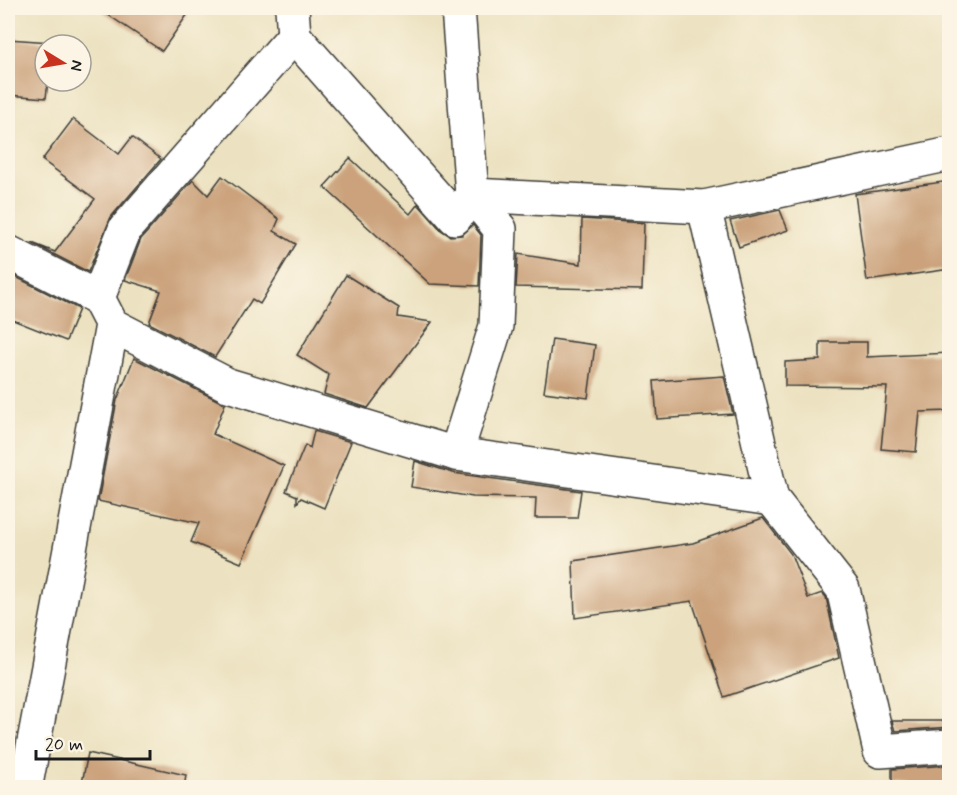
<svg xmlns="http://www.w3.org/2000/svg" width="957" height="795" font-family="Mynerve,sans-serif">
  <rect width="100%" height="100%" fill="#fcf5e5"/>
  <filter id="ink" filterUnits="userSpaceOnUse"><feTurbulence type="fractalNoise" baseFrequency=".0167" numOctaves="2"/><feDisplacementMap in="SourceGraphic" scale="12" xChannelSelector="R" yChannelSelector="G"/><feConvolveMatrix kernelMatrix="1 2 1 2 8 2 1 2 1" color-interpolation-filters="sRGB"/></filter>
  <filter id="wash" filterUnits="userSpaceOnUse"><feTurbulence type="fractalNoise" baseFrequency=".008" numOctaves="4" result="noise"/><feDisplacementMap in="SourceGraphic" scale="24" xChannelSelector="R" yChannelSelector="G"/><feGaussianBlur stdDeviation="1.35" result="paint"/><feColorMatrix in="noise" values="0 0 0 0 0 0 0 0 0 0 0 0 0 0 0 0 0 1.4 0 .05"/><feComposite in="paint" operator="in"/></filter>
  <g filter="url(#wash)">
    <rect width="100%" height="100%" fill="#ece2c1"/>
    <g id="blocks">
      <g fill="#cba27b">
        <path d="M 98,8 L 192,8 L 162,51 Z"/>
        <path d="M 8,39 L 51,42 L 51,45 L 45,45 L 45,81 L 48,81 L 46,98 L 8,95 Z"/>
        <path d="M 73,119 L 119,154 L 132,137 L 161,159 L 111,217 L 88,272 L 32,243 L 55,252 L 95,199 L 42,160 Z"/>
        <path d="M 350,158 L 410,214 L 418,204 L 441,230 L 450,236 L 462,235 L 473,225 L 481,235 L 479,286 L 430,284 L 324,187 Z"/>
        <path d="M 222,176 L 279,219 L 274,231 L 296,244 L 260,304 L 252,299 L 215,357 L 149,323 L 161,291 L 125,280 L 141,239 L 193,180 L 208,195 Z"/>
        <path d="M 950,181 L 950,269 L 867,281 L 855,194 Z"/>
        <path d="M 780,210 L 788,230 L 739,247 L 730,221 Z"/>
        <path d="M 582,219 L 644,223 L 642,290 L 516,287 L 518,254 L 581,264 Z"/>
        <path d="M 346,275 L 399,308 L 398,317 L 432,322 L 368,408 L 324,394 L 329,375 L 297,355 Z"/>
        <path d="M 14,276 L 79,309 L 66,341 L 8,318 L 8,293 Z"/>
        <path d="M 552,339 L 595,345 L 588,398 L 544,392 Z"/>
        <path d="M 820,342 L 867,342 L 867,357 L 950,353 L 950,411 L 920,412 L 916,452 L 881,449 L 887,387 L 785,386 L 785,362 L 820,360 Z"/>
        <path d="M 134,358 L 225,404 L 213,434 L 284,466 L 241,563 L 191,542 L 199,523 L 98,501 L 117,400 Z"/>
        <path d="M 724,376 L 733,414 L 657,419 L 654,381 Z"/>
        <path d="M 314,431 L 351,442 L 324,508 L 301,498 L 297,503 L 297,496 L 286,491 L 305,445 L 310,448 Z"/>
        <path d="M 415,461 L 453,473 L 581,491 L 577,518 L 535,518 L 536,498 L 473,497 L 411,487 Z"/>
        <path d="M 763,518 L 791,554 L 808,598 L 822,593 L 826,597 L 839,658 L 724,697 L 692,601 L 575,618 L 573,561 L 693,543 Z"/>
        <path d="M 892,721 L 950,721 L 950,727 L 895,731 Z"/>
        <path d="M 88,753 L 186,775 L 184,788 L 81,788 Z"/>
        <path d="M 950,765 L 950,775 L 945,774 L 945,784 L 892,784 L 892,769 Z"/>
      </g>
    </g>
  </g>
  <g filter="url(#ink)">
    <use href="#blocks" fill-opacity="0" stroke="#3b3a35" stroke-width="1.5"/>
    <g fill="none" stroke-linecap="round" stroke-linejoin="round">
      <defs>
        <g id="street">
          <path d="M 292,8 L 294,36 L 455,218 L 472,195"/>
          <path d="M 472,195 L 704,207 L 950,154"/>
          <path d="M 704,207 L 772,499 L 843,589 L 880,751 L 950,746"/>
          <path d="M 8,252 L 98,298 L 112,325 L 228,385 L 456,454 L 772,499"/>
          <path d="M 98,298 L 125,229 L 294,36"/>
          <path d="M 456,454 L 496,326 L 500,229 L 472,195 L 458,8"/>
          <path d="M 8,779 L 27,779 L 112,325"/>
        </g>
      </defs>
      <use href="#street" stroke="#3b3a35" stroke-width="36"/>
      <use href="#street" stroke="#fff" stroke-width="33"/>
    </g>
  </g>
  <rect width="957" height="795" fill="none" stroke="#fcf5e5" stroke-width="30"/>
  <g transform="translate(63 63) rotate(101)"><circle r="28" fill="#fcf5e5" stroke="#a29e95" stroke-width="1.5"/>
  <path d="M0-4.5L10 22L0 15L-10 22Z" fill="#c8321e"/>
  <text y="-9" font-size="16" font-weight="bold" text-anchor="middle" fill="#1c1c1c">N</text>
  </g>
  <path d="M36 750v9h114v-9" fill="none" stroke="#1c1c1c" stroke-width="3"/>
  <text x="45" y="750" font-size="18" fill="#1c1c1c" stroke="#fcf5e5" stroke-width="4.5" paint-order="stroke">20 m</text>
</svg>
